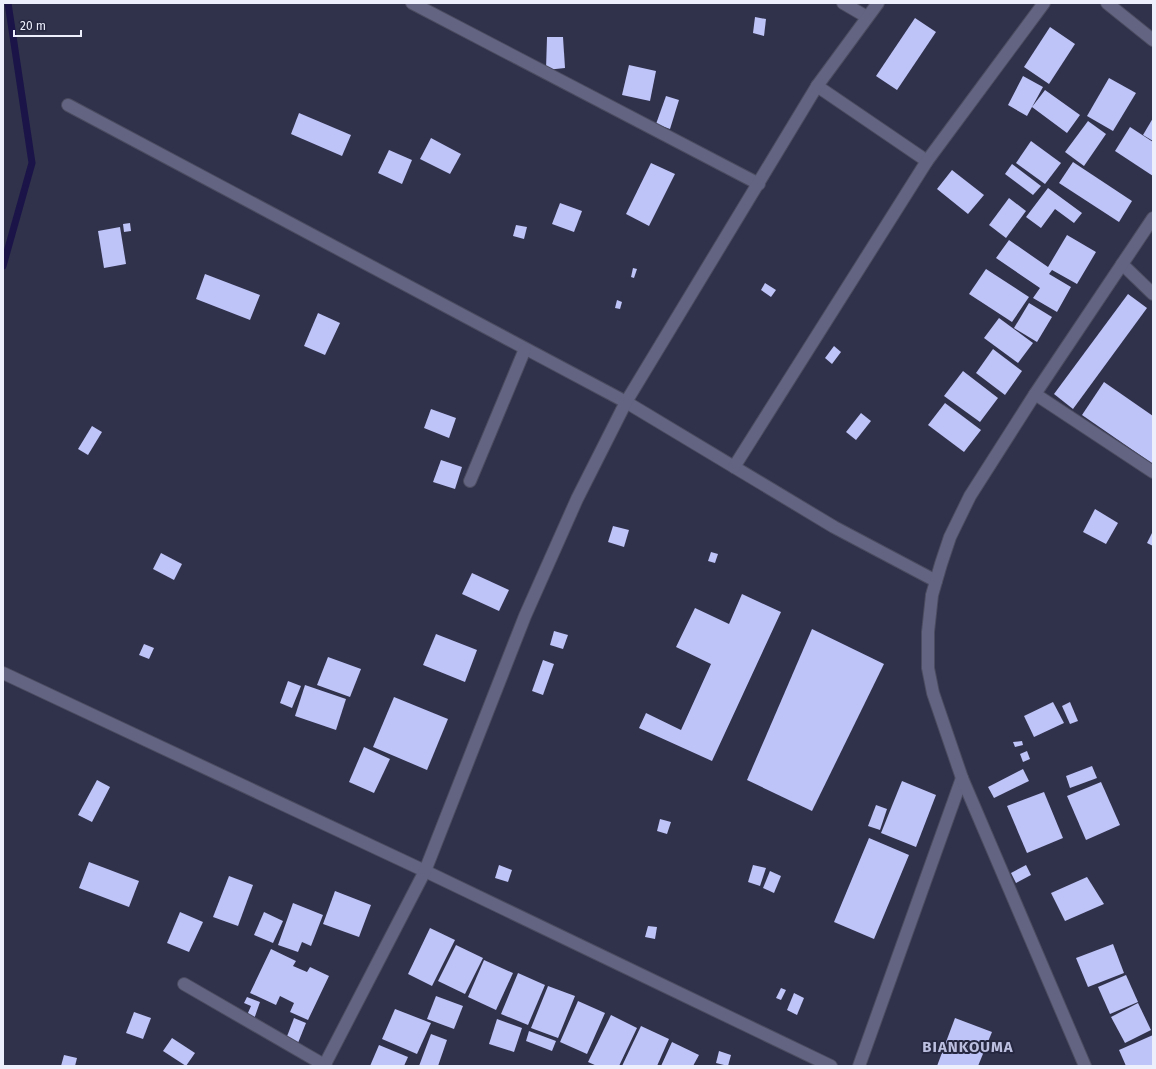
<svg xmlns="http://www.w3.org/2000/svg" width="1156" height="1069" font-family="'Fira Sans',sans-serif">
  <rect width="100%" height="100%" fill="#30314a"/>
  <g fill="none" stroke-linecap="round" stroke-linejoin="round">
    <path stroke="#1a1449" stroke-width="7" d="M 3,266 L 32,163 L 8,3"/>
  </g>
  <g fill="#bec3f8">
    <path d="M 755,17 L 766,19 L 764,36 L 753,33 Z"/>
    <path d="M 915,18 L 936,32 L 897,90 L 876,76 Z"/>
    <path d="M 1050,27 L 1075,44 L 1049,84 L 1024,67 Z"/>
    <path d="M 547,37 L 563,37 L 565,68 L 546,70 Z"/>
    <path d="M 629,65 L 656,71 L 650,101 L 622,95 Z"/>
    <path d="M 1023,76 L 1043,87 L 1032,107 L 1045,90 L 1080,115 L 1067,133 L 1032,107 L 1027,116 L 1008,105 Z"/>
    <path d="M 1109,78 L 1136,93 L 1113,131 L 1087,116 Z"/>
    <path d="M 666,96 L 679,100 L 670,129 L 656,124 Z"/>
    <path d="M 299,113 L 351,135 L 342,156 L 291,134 Z"/>
    <path d="M 1153,118 L 1153,141 L 1143,135 Z"/>
    <path d="M 1088,121 L 1106,134 L 1084,166 L 1065,152 Z"/>
    <path d="M 1130,127 L 1153,142 L 1153,176 L 1115,151 Z"/>
    <path d="M 431,138 L 461,154 L 450,174 L 420,159 Z"/>
    <path d="M 1031,141 L 1061,163 L 1045,184 L 1016,163 Z"/>
    <path d="M 389,150 L 412,160 L 402,184 L 378,173 Z"/>
    <path d="M 1073,162 L 1132,201 L 1119,222 L 1059,183 Z"/>
    <path d="M 651,163 L 675,174 L 649,226 L 626,214 Z"/>
    <path d="M 1012,164 L 1041,186 L 1033,195 L 1005,174 Z"/>
    <path d="M 952,170 L 984,195 L 968,214 L 937,189 Z"/>
    <path d="M 1048,188 L 1082,213 L 1074,223 L 1055,209 L 1041,228 L 1026,217 Z"/>
    <path d="M 1009,198 L 1026,211 L 1006,238 L 989,225 Z"/>
    <path d="M 560,203 L 582,211 L 574,232 L 552,224 Z"/>
    <path d="M 130,223 L 131,231 L 124,232 L 123,224 Z"/>
    <path d="M 516,225 L 527,227 L 524,239 L 513,236 Z"/>
    <path d="M 120,227 L 126,264 L 104,268 L 98,231 Z"/>
    <path d="M 1067,235 L 1096,252 L 1077,284 L 1052,270 L 1049,274 L 1071,287 L 1057,312 L 1033,298 L 1040,288 L 996,258 L 1009,240 L 1048,267 Z"/>
    <path d="M 633,268 L 637,269 L 634,278 L 631,277 Z"/>
    <path d="M 986,269 L 1029,297 L 1012,322 L 969,294 Z"/>
    <path d="M 205,274 L 260,295 L 250,320 L 196,299 Z"/>
    <path d="M 765,283 L 776,290 L 771,297 L 761,290 Z"/>
    <path d="M 1128,294 L 1147,308 L 1073,409 L 1054,394 Z"/>
    <path d="M 617,300 L 622,302 L 620,309 L 615,308 Z"/>
    <path d="M 1029,303 L 1052,317 L 1037,342 L 1014,328 Z"/>
    <path d="M 318,313 L 340,323 L 325,355 L 304,346 Z"/>
    <path d="M 999,318 L 1033,343 L 1018,363 L 984,338 Z"/>
    <path d="M 834,346 L 841,352 L 832,364 L 825,358 Z"/>
    <path d="M 993,349 L 1022,371 L 1005,395 L 976,373 Z"/>
    <path d="M 963,371 L 998,398 L 980,422 L 944,396 Z"/>
    <path d="M 1104,382 L 1153,416 L 1153,464 L 1082,415 Z"/>
    <path d="M 945,403 L 981,430 L 964,452 L 928,425 Z"/>
    <path d="M 431,409 L 456,418 L 449,438 L 424,428 Z"/>
    <path d="M 861,413 L 871,421 L 856,440 L 846,432 Z"/>
    <path d="M 92,426 L 102,432 L 88,455 L 78,449 Z"/>
    <path d="M 441,460 L 462,467 L 455,489 L 433,482 Z"/>
    <path d="M 1095,509 L 1118,523 L 1106,544 L 1083,532 Z"/>
    <path d="M 613,526 L 629,530 L 624,547 L 608,542 Z"/>
    <path d="M 1153,531 L 1153,546 L 1147,543 Z"/>
    <path d="M 711,552 L 718,554 L 715,563 L 708,561 Z"/>
    <path d="M 161,553 L 182,564 L 174,580 L 153,569 Z"/>
    <path d="M 472,573 L 509,590 L 499,611 L 462,594 Z"/>
    <path d="M 742,594 L 781,612 L 712,761 L 639,728 L 646,713 L 681,730 L 711,664 L 676,647 L 695,608 L 729,624 Z"/>
    <path d="M 812,629 L 884,664 L 812,811 L 747,780 Z"/>
    <path d="M 554,631 L 568,635 L 563,649 L 550,645 Z"/>
    <path d="M 436,634 L 477,650 L 465,682 L 423,665 Z"/>
    <path d="M 144,644 L 154,648 L 149,659 L 139,655 Z"/>
    <path d="M 328,657 L 361,669 L 350,697 L 317,685 Z"/>
    <path d="M 543,660 L 554,664 L 543,695 L 532,691 Z"/>
    <path d="M 288,681 L 301,686 L 292,708 L 280,703 Z"/>
    <path d="M 305,685 L 346,699 L 336,730 L 295,716 Z"/>
    <path d="M 394,697 L 448,719 L 427,770 L 373,747 Z"/>
    <path d="M 1053,702 L 1064,723 L 1034,737 L 1024,716 Z"/>
    <path d="M 1070,702 L 1078,721 L 1070,724 L 1062,706 Z"/>
    <path d="M 1022,741 L 1023,745 L 1015,747 L 1013,742 Z"/>
    <path d="M 364,747 L 390,759 L 374,793 L 349,782 Z"/>
    <path d="M 1027,751 L 1030,759 L 1023,762 L 1020,754 Z"/>
    <path d="M 1092,766 L 1097,778 L 1070,788 L 1066,776 Z"/>
    <path d="M 1023,769 L 1029,781 L 994,798 L 988,787 Z"/>
    <path d="M 97,780 L 110,787 L 92,822 L 78,815 Z"/>
    <path d="M 902,781 L 936,795 L 916,847 L 881,833 Z"/>
    <path d="M 1101,782 L 1120,825 L 1086,840 L 1067,796 Z"/>
    <path d="M 1044,792 L 1063,838 L 1027,853 L 1007,806 Z"/>
    <path d="M 876,805 L 887,809 L 880,830 L 868,826 Z"/>
    <path d="M 660,819 L 671,822 L 667,834 L 657,831 Z"/>
    <path d="M 869,838 L 909,855 L 874,939 L 834,922 Z"/>
    <path d="M 89,862 L 139,881 L 129,907 L 79,888 Z"/>
    <path d="M 499,865 L 512,870 L 508,882 L 495,878 Z"/>
    <path d="M 753,865 L 766,868 L 760,886 L 748,882 Z"/>
    <path d="M 1026,865 L 1031,875 L 1016,883 L 1011,873 Z"/>
    <path d="M 770,871 L 781,876 L 774,893 L 763,888 Z"/>
    <path d="M 229,876 L 253,885 L 238,926 L 213,917 Z"/>
    <path d="M 1087,877 L 1104,904 L 1065,921 L 1051,893 Z"/>
    <path d="M 335,891 L 371,905 L 359,937 L 323,924 Z"/>
    <path d="M 293,903 L 323,915 L 311,946 L 302,942 L 298,952 L 278,945 Z"/>
    <path d="M 180,912 L 203,922 L 189,952 L 167,943 Z"/>
    <path d="M 264,912 L 283,921 L 273,943 L 254,935 Z"/>
    <path d="M 648,926 L 657,927 L 655,939 L 645,937 Z"/>
    <path d="M 430,928 L 455,940 L 432,986 L 408,974 Z"/>
    <path d="M 1113,944 L 1124,973 L 1088,987 L 1076,958 Z"/>
    <path d="M 456,945 L 483,958 L 465,994 L 438,981 Z"/>
    <path d="M 271,949 L 296,961 L 293,966 L 307,972 L 310,967 L 329,976 L 308,1020 L 290,1012 L 294,1003 L 280,996 L 276,1005 L 250,993 Z"/>
    <path d="M 484,960 L 513,973 L 496,1010 L 468,997 Z"/>
    <path d="M 518,973 L 545,985 L 528,1025 L 501,1014 Z"/>
    <path d="M 1126,975 L 1138,1002 L 1110,1014 L 1098,987 Z"/>
    <path d="M 548,986 L 575,996 L 558,1038 L 531,1028 Z"/>
    <path d="M 781,988 L 786,990 L 781,1000 L 776,998 Z"/>
    <path d="M 794,993 L 804,998 L 797,1015 L 787,1010 Z"/>
    <path d="M 436,996 L 463,1006 L 454,1029 L 427,1019 Z"/>
    <path d="M 247,997 L 260,1002 L 252,1025 L 244,1022 L 251,1006 L 244,1003 Z"/>
    <path d="M 578,1001 L 605,1013 L 587,1054 L 560,1042 Z"/>
    <path d="M 1138,1003 L 1151,1030 L 1125,1043 L 1111,1017 Z"/>
    <path d="M 395,1009 L 431,1023 L 417,1054 L 382,1039 Z"/>
    <path d="M 134,1012 L 151,1018 L 143,1039 L 126,1033 Z"/>
    <path d="M 611,1015 L 637,1028 L 619,1066 L 597,1066 L 588,1062 Z"/>
    <path d="M 294,1018 L 306,1023 L 298,1043 L 286,1039 Z"/>
    <path d="M 955,1018 L 992,1032 L 978,1066 L 937,1066 Z"/>
    <path d="M 497,1019 L 522,1028 L 514,1052 L 489,1044 Z"/>
    <path d="M 641,1026 L 669,1039 L 657,1066 L 622,1066 Z"/>
    <path d="M 529,1031 L 556,1041 L 552,1051 L 526,1041 Z"/>
    <path d="M 431,1034 L 447,1040 L 438,1066 L 419,1066 Z"/>
    <path d="M 1153,1035 L 1153,1065 L 1126,1066 L 1119,1050 Z"/>
    <path d="M 172,1038 L 195,1053 L 186,1066 L 163,1051 Z"/>
    <path d="M 672,1042 L 699,1055 L 693,1066 L 661,1066 Z"/>
    <path d="M 379,1045 L 408,1057 L 404,1066 L 370,1066 Z"/>
    <path d="M 719,1051 L 731,1055 L 728,1066 L 716,1063 Z"/>
    <path d="M 64,1055 L 77,1058 L 75,1066 L 61,1066 Z"/>
  </g>
  <g fill="none" stroke-linecap="round" stroke-linejoin="round">
    <defs>
      <g id="minor">
        <path d="M 412,3 L 759,184"/>
        <path d="M 843,3 L 867,17"/>
        <path d="M 1107,3 L 1153,40"/>
        <path d="M 817,86 L 927,161"/>
        <path d="M 68,105 L 626,402 L 834,527 L 936,581"/>
        <path d="M 1122,264 L 1153,294"/>
        <path d="M 1035,394 L 1153,472"/>
        <path d="M 734,467 L 927,161 L 1044,3"/>
        <path d="M 470,481 L 525,349"/>
        <path d="M 3,673 L 425,871 L 831,1066"/>
        <path d="M 184,984 L 326,1066"/>
        <path d="M 324,1066 L 425,871 L 525,616 L 577,499 L 626,402 L 817,86 L 878,3"/>
        <path d="M 859,1066 L 962,778"/>
        <path d="M 1085,1066 L 962,778 L 933,693 L 928,668 L 928,632 L 932,595 L 941,564 L 950,537 L 970,496 L 1035,394 L 1153,218"/>
      </g>
    </defs>
    <use href="#minor" stroke="#4b4c61" stroke-width="14"/>
    <use href="#minor" stroke="#626481" stroke-width="12"/>
  </g>
  <g text-anchor="middle" stroke-width="4" stroke-linejoin="round" paint-order="stroke">
    <g font-size="15" font-weight="bold" letter-spacing="1" fill="#bcbfdf" stroke="#262740">
      <text x="968" y="1052">BIANKOUMA</text>
    </g>
  </g>
  <rect width="1156" height="1069" fill="none" stroke="#edeffc" stroke-width="8"/>
  <path d="M14 30v6h67v-6" fill="none" stroke="#edeffc" stroke-width="2"/>
  <text x="20" y="30" font-size="12" fill="#edeffc" stroke="#262740" stroke-width="3" paint-order="stroke">20 m</text>
</svg>
